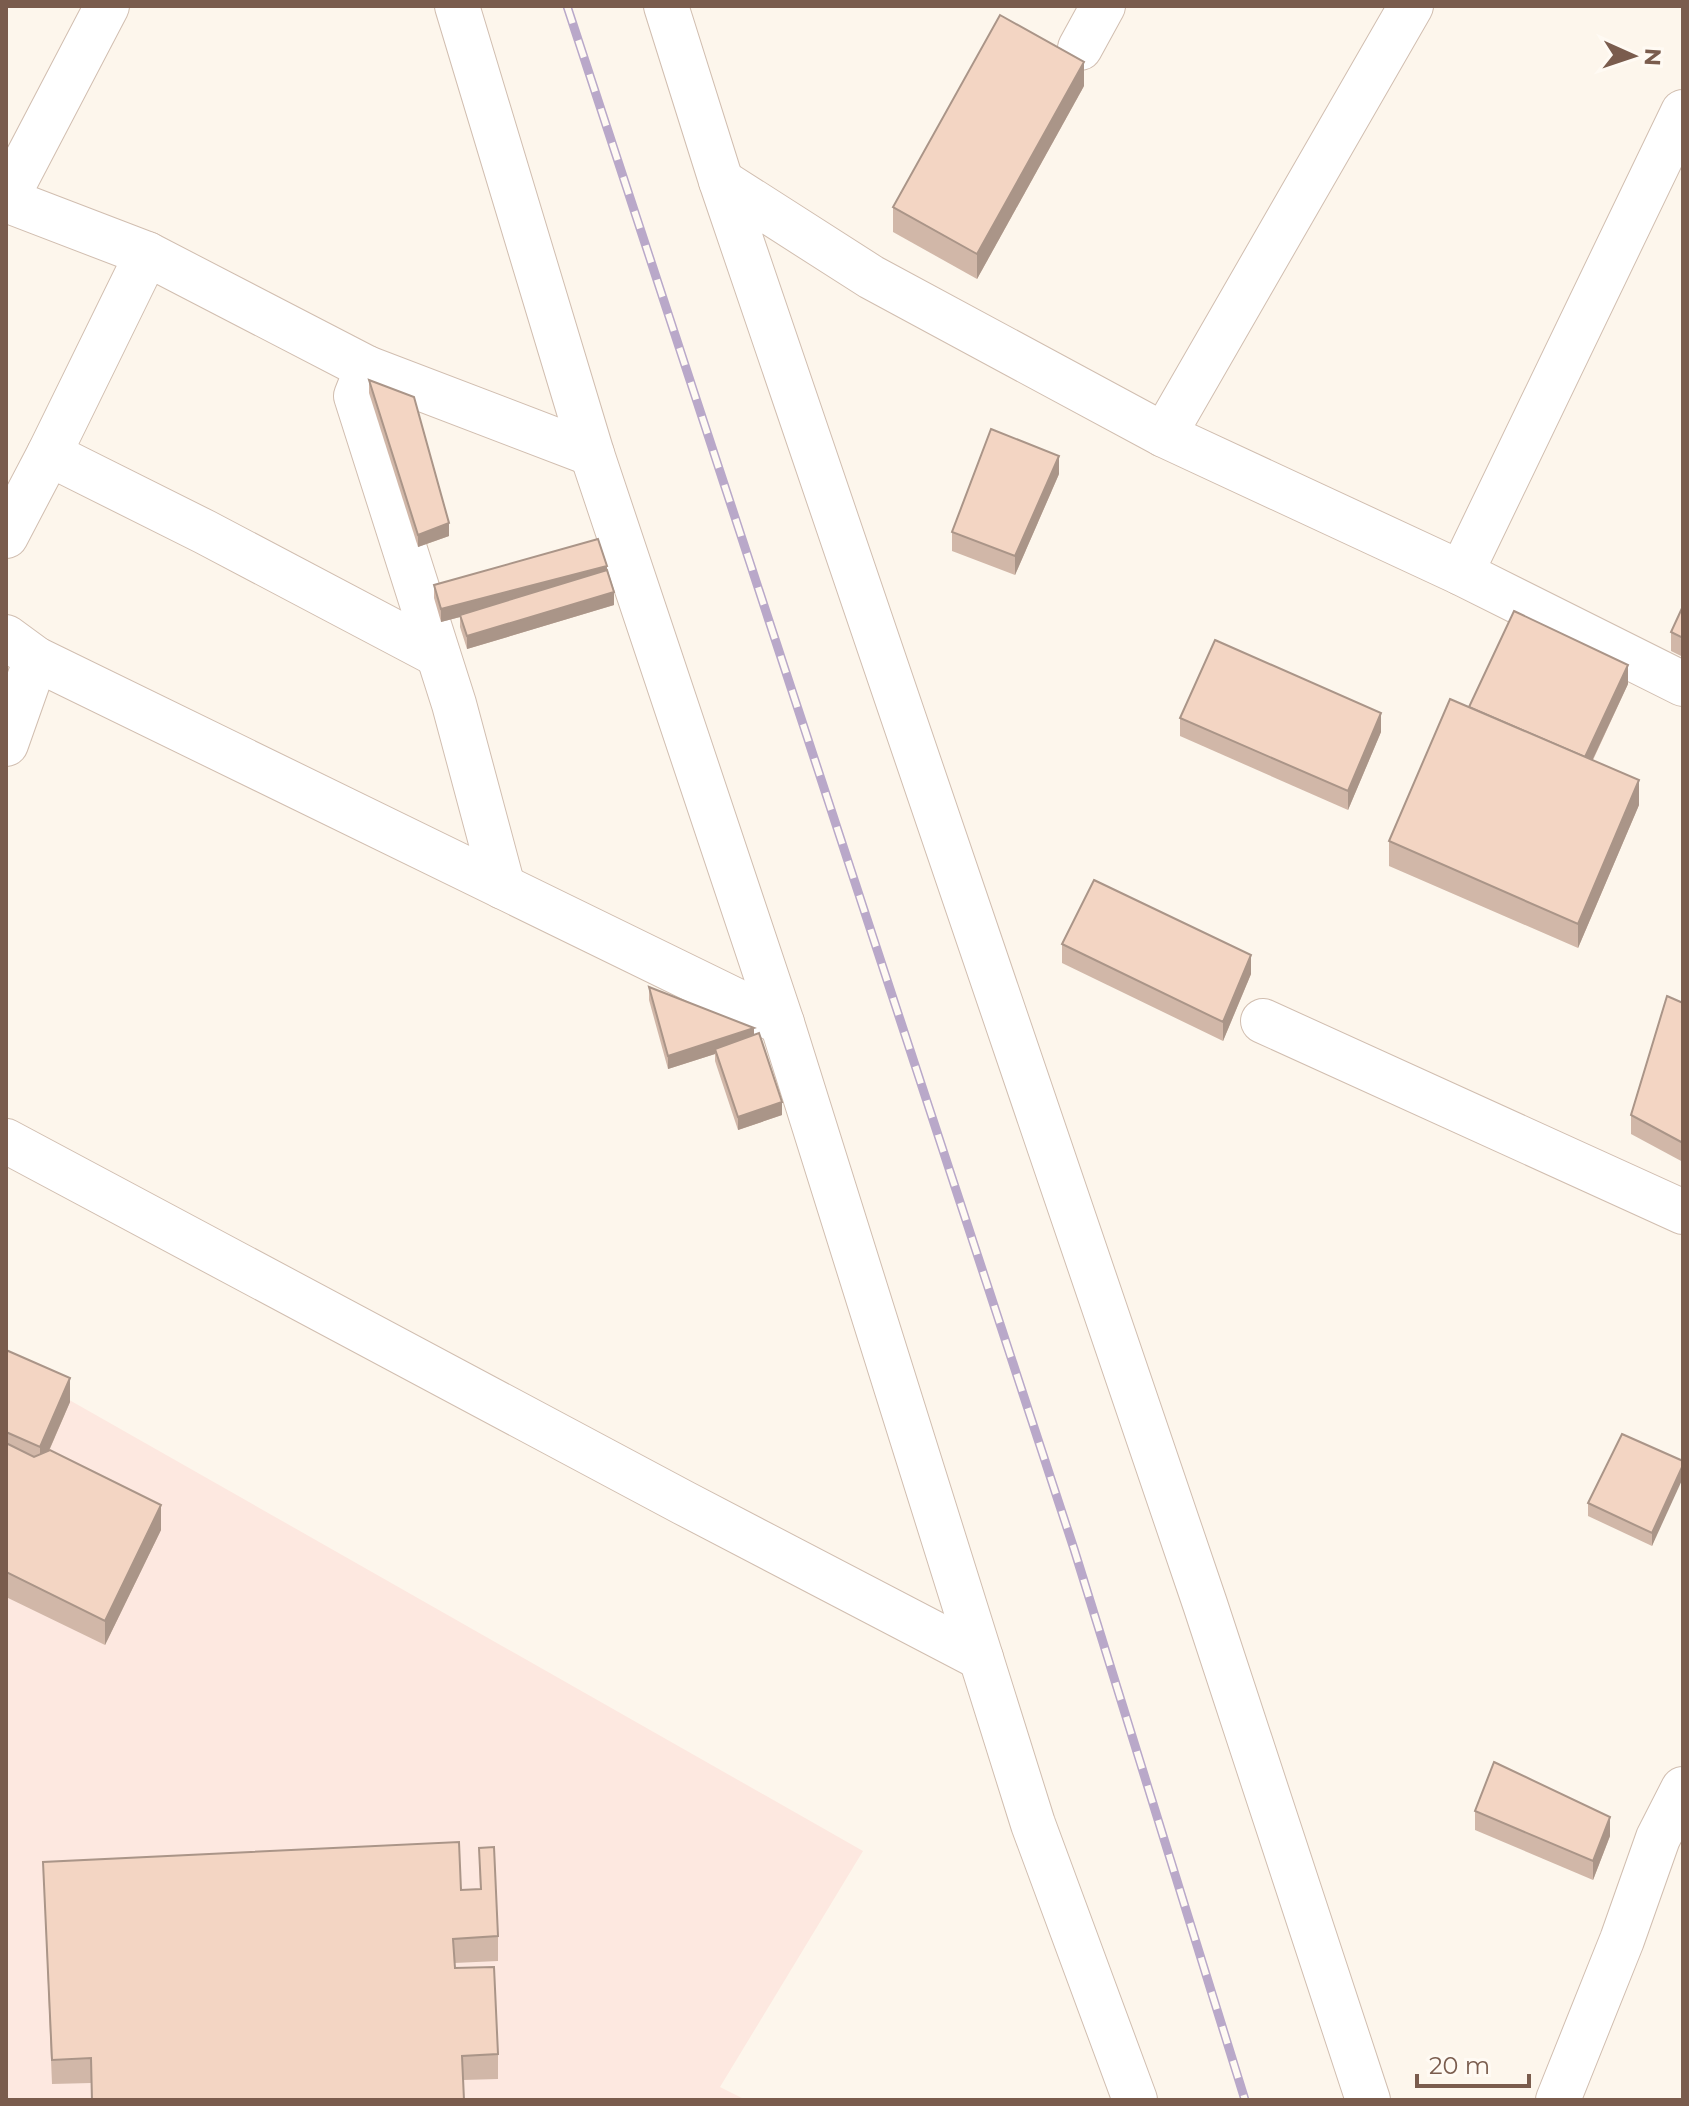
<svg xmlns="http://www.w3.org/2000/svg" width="1689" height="2106" viewBox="0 0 1689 2106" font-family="Montserrat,sans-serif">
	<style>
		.commercial { fill: #fde8e0 }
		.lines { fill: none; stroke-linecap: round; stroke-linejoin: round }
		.minor-casing { stroke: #d1beb0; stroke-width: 46 }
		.minor { stroke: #fff; stroke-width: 44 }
		.rail-casing { stroke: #b9a8c9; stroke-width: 9 }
		.rail { stroke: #fffaf3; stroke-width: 6; stroke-dasharray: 18; stroke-linecap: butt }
		.wall { fill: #d1b7a8 }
		.shaded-wall { fill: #aa9588 }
		.building { fill: #f3d5c3; stroke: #aa9588; stroke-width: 2 }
	</style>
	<rect width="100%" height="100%" fill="#fdf6ec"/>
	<polygon class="commercial" points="6,1364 863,1851 720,2087 746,2100 6,2100"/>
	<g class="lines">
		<defs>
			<g id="minor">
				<polyline points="457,6 592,454 782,1023 1033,1824 1135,2100"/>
				<polyline points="666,6 721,181 1205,1604 1368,2100"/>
				<polyline points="1080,48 1103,6"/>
				<polyline points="721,181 871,277 1164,435 1461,573 1683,684"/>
				<polyline points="6,199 107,6"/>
				<polyline points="6,200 147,254 367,368 592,454"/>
				<polyline points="367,368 356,396 454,704 503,887"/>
				<polyline points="1164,435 1411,6"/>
				<polyline points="49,454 205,532 438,655"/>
				<polyline points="6,536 49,454 147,254"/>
				<polyline points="1461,573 1683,112"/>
				<polyline points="6,637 36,659 782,1023"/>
				<polyline points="6,744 36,659"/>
				<polyline points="1263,1021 1683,1212"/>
				<polyline points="6,1141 684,1503 981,1658"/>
				<polyline points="1558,2100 1622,1940 1658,1838 1683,1789"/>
			</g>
		</defs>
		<use href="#minor" class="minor-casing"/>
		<use href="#minor" class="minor"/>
		<defs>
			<polyline id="rail" points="567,6 1074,1549 1245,2100"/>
		</defs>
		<use href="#rail" class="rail-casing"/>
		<use href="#rail" class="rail"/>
	</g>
	<g class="wall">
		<polygon points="1084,86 977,279 893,232 893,207"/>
		<polygon points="369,380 449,536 418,547 369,393"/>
		<polygon points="1059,474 1015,575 952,551 952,532"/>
		<polygon points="607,570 614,605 467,649 460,627 460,617 441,622 434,598 434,585"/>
		<polygon points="1683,606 1683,657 1671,651 1671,632"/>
		<polygon points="1628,684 1593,760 1639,805 1578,948 1389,866 1389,841"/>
		<polygon points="1180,718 1381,732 1348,810 1180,736"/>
		<polygon points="1062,944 1251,974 1223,1041 1062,963"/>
		<polygon points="649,987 754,1035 782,1115 738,1130 715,1061 715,1054 668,1069 649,1000"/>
		<polygon points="1683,1003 1683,1162 1631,1134 1631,1115"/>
		<polygon points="6,1350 70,1402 49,1451 161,1530 105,1645 6,1597"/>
		<polygon points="1683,1461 1652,1546 1588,1516 1588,1503"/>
		<polygon points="1475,1811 1610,1836 1593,1880 1475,1830"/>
		<polygon points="479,1848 498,1936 498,1961 454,1963 455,1968 498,2054 498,2079 463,2080 464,2100 91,2100 91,2083 52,2084 43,1862 461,1890 480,1889"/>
	</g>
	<g class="shaded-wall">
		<polygon points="1084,62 1084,86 977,279 977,254"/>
		<polygon points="1059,456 1059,474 1015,575 1015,556"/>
		<polygon points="449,523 449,536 418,547 418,535"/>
		<polygon points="607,566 607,579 460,615 460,617 441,622 441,609"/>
		<polygon points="614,592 614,605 467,649 467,636"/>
		<polygon points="1628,665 1628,684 1583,780 1583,761"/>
		<polygon points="1381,713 1381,732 1348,810 1348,791"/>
		<polygon points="1639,780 1639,805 1578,948 1578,924"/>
		<polygon points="1251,955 1251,974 1223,1041 1223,1022"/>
		<polygon points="754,1028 754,1041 715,1049 715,1054 668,1069 668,1056"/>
		<polygon points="782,1102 782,1115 738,1130 738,1117"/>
		<polygon points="70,1378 70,1402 40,1471 40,1447"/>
		<polygon points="1683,1465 1683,1478 1652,1546 1652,1533"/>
		<polygon points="161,1505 161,1530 105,1645 105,1621"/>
		<polygon points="1610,1817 1610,1836 1593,1880 1593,1861"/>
	</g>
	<g class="building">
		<polygon points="1000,15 1084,62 977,254 893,207"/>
		<polygon points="369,380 414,397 449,523 418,535"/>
		<polygon points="991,429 1059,456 1015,556 952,532"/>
		<polygon points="598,539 607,566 441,609 434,585"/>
		<polygon points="607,570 614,592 467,636 460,615"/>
		<polygon points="1683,606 1683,638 1671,632"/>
		<polygon points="1514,611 1628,665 1585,757 1469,707"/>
		<polygon points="1215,640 1381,713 1348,791 1180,718"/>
		<polygon points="1450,699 1639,780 1578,924 1389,841"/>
		<polygon points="1094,880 1251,955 1223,1022 1062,944"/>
		<polygon points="649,987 754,1028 668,1056"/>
		<polygon points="1667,996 1683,1003 1683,1143 1631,1115"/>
		<polygon points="759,1033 782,1102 738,1117 715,1049"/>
		<polygon points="6,1350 70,1378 40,1447 6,1432"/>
		<polygon points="1622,1434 1683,1461 1683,1465 1652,1533 1588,1503"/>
		<polygon points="6,1443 34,1457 50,1450 161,1505 105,1621 6,1572"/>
		<polygon points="1494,1762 1610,1817 1593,1861 1475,1811"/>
		<polygon points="459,1842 461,1890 481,1889 479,1848 494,1847 498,1936 453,1939 455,1968 494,1967 498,2054 462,2056 464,2100 92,2100 91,2058 52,2060 43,1862"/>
	</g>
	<rect width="1689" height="2106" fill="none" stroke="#7a5c4d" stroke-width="16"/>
	<g transform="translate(1633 56) rotate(93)" stroke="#fffaf3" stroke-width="6" paint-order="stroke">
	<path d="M0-6L14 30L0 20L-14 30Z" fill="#7a5c4d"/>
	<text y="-12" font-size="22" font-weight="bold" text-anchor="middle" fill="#7a5c4d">N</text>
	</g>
	<path d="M1417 2074v12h112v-12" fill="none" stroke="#7a5c4d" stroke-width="4"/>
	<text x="1429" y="2074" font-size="24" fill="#7a5c4d" stroke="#fffaf3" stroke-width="6" paint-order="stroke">20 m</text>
</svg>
